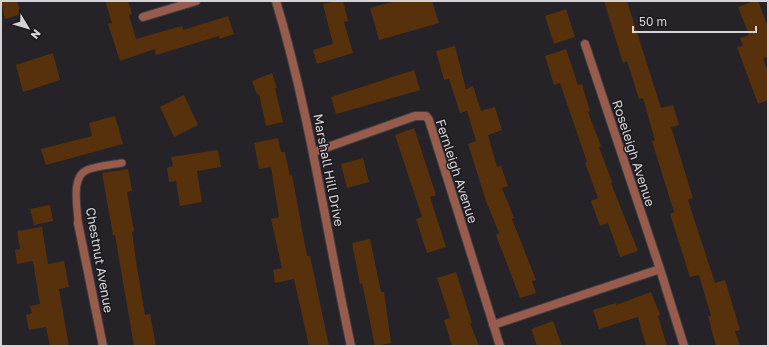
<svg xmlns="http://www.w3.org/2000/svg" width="769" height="347" viewBox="0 0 769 347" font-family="'Golos Text',sans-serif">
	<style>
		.building { fill: #57310c }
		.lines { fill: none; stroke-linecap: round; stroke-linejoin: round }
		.lane-casing { stroke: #413f43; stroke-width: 9 }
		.street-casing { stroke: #413f43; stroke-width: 10 }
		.lane { stroke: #975c4c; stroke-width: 7 }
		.street { stroke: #975c4c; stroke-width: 8 }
		.labels { text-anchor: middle; stroke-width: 3; stroke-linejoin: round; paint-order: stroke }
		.street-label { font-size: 13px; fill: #d5d3d6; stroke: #1c1a1e }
	</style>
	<rect width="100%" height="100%" fill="#252327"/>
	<g class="building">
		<polygon points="1,1 17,1 21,14 5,19"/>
		<polygon points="105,1 128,1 132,14 129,15 136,39 182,26 183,30 228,16 234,34 220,39 219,36 156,55 155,49 120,61 108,24 112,23"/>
		<polygon points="335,1 343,1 348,21 344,22 353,53 317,64 313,50 333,44 323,4"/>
		<polygon points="396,1 432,1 439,23 379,40 370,8"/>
		<polygon points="604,1 627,1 661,108 673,105 679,125 671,127 693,198 688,200 715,283 725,280 740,330 735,331 740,346 716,346 708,316 711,316 699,275 690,277 670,214 674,212 652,141 655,140 643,98 639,99 627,61 623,63"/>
		<polygon points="754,1 758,1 768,27 768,57 763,58 768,72 768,100 758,104 737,47 743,46 740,38 749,35 738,7"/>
		<polygon points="566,9 575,37 554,44 545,16"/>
		<polygon points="455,46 466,89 473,86 481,111 495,107 502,130 488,135 497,167 501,166 508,186 502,188 514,218 512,219 536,280 532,281 536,293 520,298 496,235 499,233 486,201 468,144 476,141 467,111 460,113 449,79 444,80 436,51"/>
		<polygon points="566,49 578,85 582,84 590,111 588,112 601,146 599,147 612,182 611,183 638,251 620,257 608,223 600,226 591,201 598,198 585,163 587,162 560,83 554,85 545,56"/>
		<polygon points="53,53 60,80 23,92 16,65"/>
		<polygon points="414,70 420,90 336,114 331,97"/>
		<polygon points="272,73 277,88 275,88 283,122 266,126 259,94 257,95 252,81"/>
		<polygon points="184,95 198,125 174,137 160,107"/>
		<polygon points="115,116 123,144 46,165 41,149 92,136 89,123"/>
		<polygon points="414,128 436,195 430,197 446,247 427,253 416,219 422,217 395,135"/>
		<polygon points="278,138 281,152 285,152 290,176 292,175 307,256 310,256 329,346 309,346 294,279 275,283 273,270 282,268 271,219 279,217 271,167 259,169 254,143"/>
		<polygon points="218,150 221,167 197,171 202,202 180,206 176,181 169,182 167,168 173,166 171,157"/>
		<polygon points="363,158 369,182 347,188 341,164"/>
		<polygon points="128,169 132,191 127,192 134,231 132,232 136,261 145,315 150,314 156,346 134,346 115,235 113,235 102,173"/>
		<polygon points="50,205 53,221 34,225 30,209"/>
		<polygon points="42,227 48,264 64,261 69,287 59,289 69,346 50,346 46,327 29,330 26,315 32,313 30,306 40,304 33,261 17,264 15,250 20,249 17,231"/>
		<polygon points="370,239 381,292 384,292 391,343 375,346 362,283 360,284 352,243"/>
		<polygon points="456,272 472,323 470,323 479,346 452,346 444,320 450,318 437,278"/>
		<polygon points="651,292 660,315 658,316 667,346 646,346 638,317 599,329 593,310 616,303 616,305"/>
		<polygon points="553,321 562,346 537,346 531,329"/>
	</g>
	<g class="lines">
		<defs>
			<path id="lane" d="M78 223C78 209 70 177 87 170 97 166 111 165 122 163"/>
			<g id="street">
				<path d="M276 1C310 114 326 231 351 346"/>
				<polyline points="143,17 196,1"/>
				<polyline points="585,44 660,269"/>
				<polyline points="314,152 415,116 426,116 429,120 500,346"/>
				<polyline points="78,223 103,346"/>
				<polyline points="493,325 660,269 684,346"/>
			</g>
		</defs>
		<use href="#lane" class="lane-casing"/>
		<use href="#street" class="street-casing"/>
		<use href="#lane" class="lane"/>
		<use href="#street" class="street"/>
	</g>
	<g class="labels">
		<g class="street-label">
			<text transform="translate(634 153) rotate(72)" y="5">Roseleigh Avenue</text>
			<text transform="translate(329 170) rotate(79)" y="5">Marshall Hill Drive</text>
			<text transform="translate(457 171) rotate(72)" y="5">Fernleigh Avenue</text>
			<text transform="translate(100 260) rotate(80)" y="5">Chestnut Avenue</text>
		</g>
	</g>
	<rect width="769" height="347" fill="none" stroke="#d5d3d6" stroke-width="4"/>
	<g transform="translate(28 28) rotate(128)" stroke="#1c1a1e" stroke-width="3" paint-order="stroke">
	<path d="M0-3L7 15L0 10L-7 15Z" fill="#d5d3d6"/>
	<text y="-6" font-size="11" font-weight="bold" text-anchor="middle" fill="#d5d3d6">N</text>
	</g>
	<path d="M633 26v6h123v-6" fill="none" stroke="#d5d3d6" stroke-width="2"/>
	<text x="639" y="26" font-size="12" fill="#d5d3d6" stroke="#1c1a1e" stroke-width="3" paint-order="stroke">50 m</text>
</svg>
